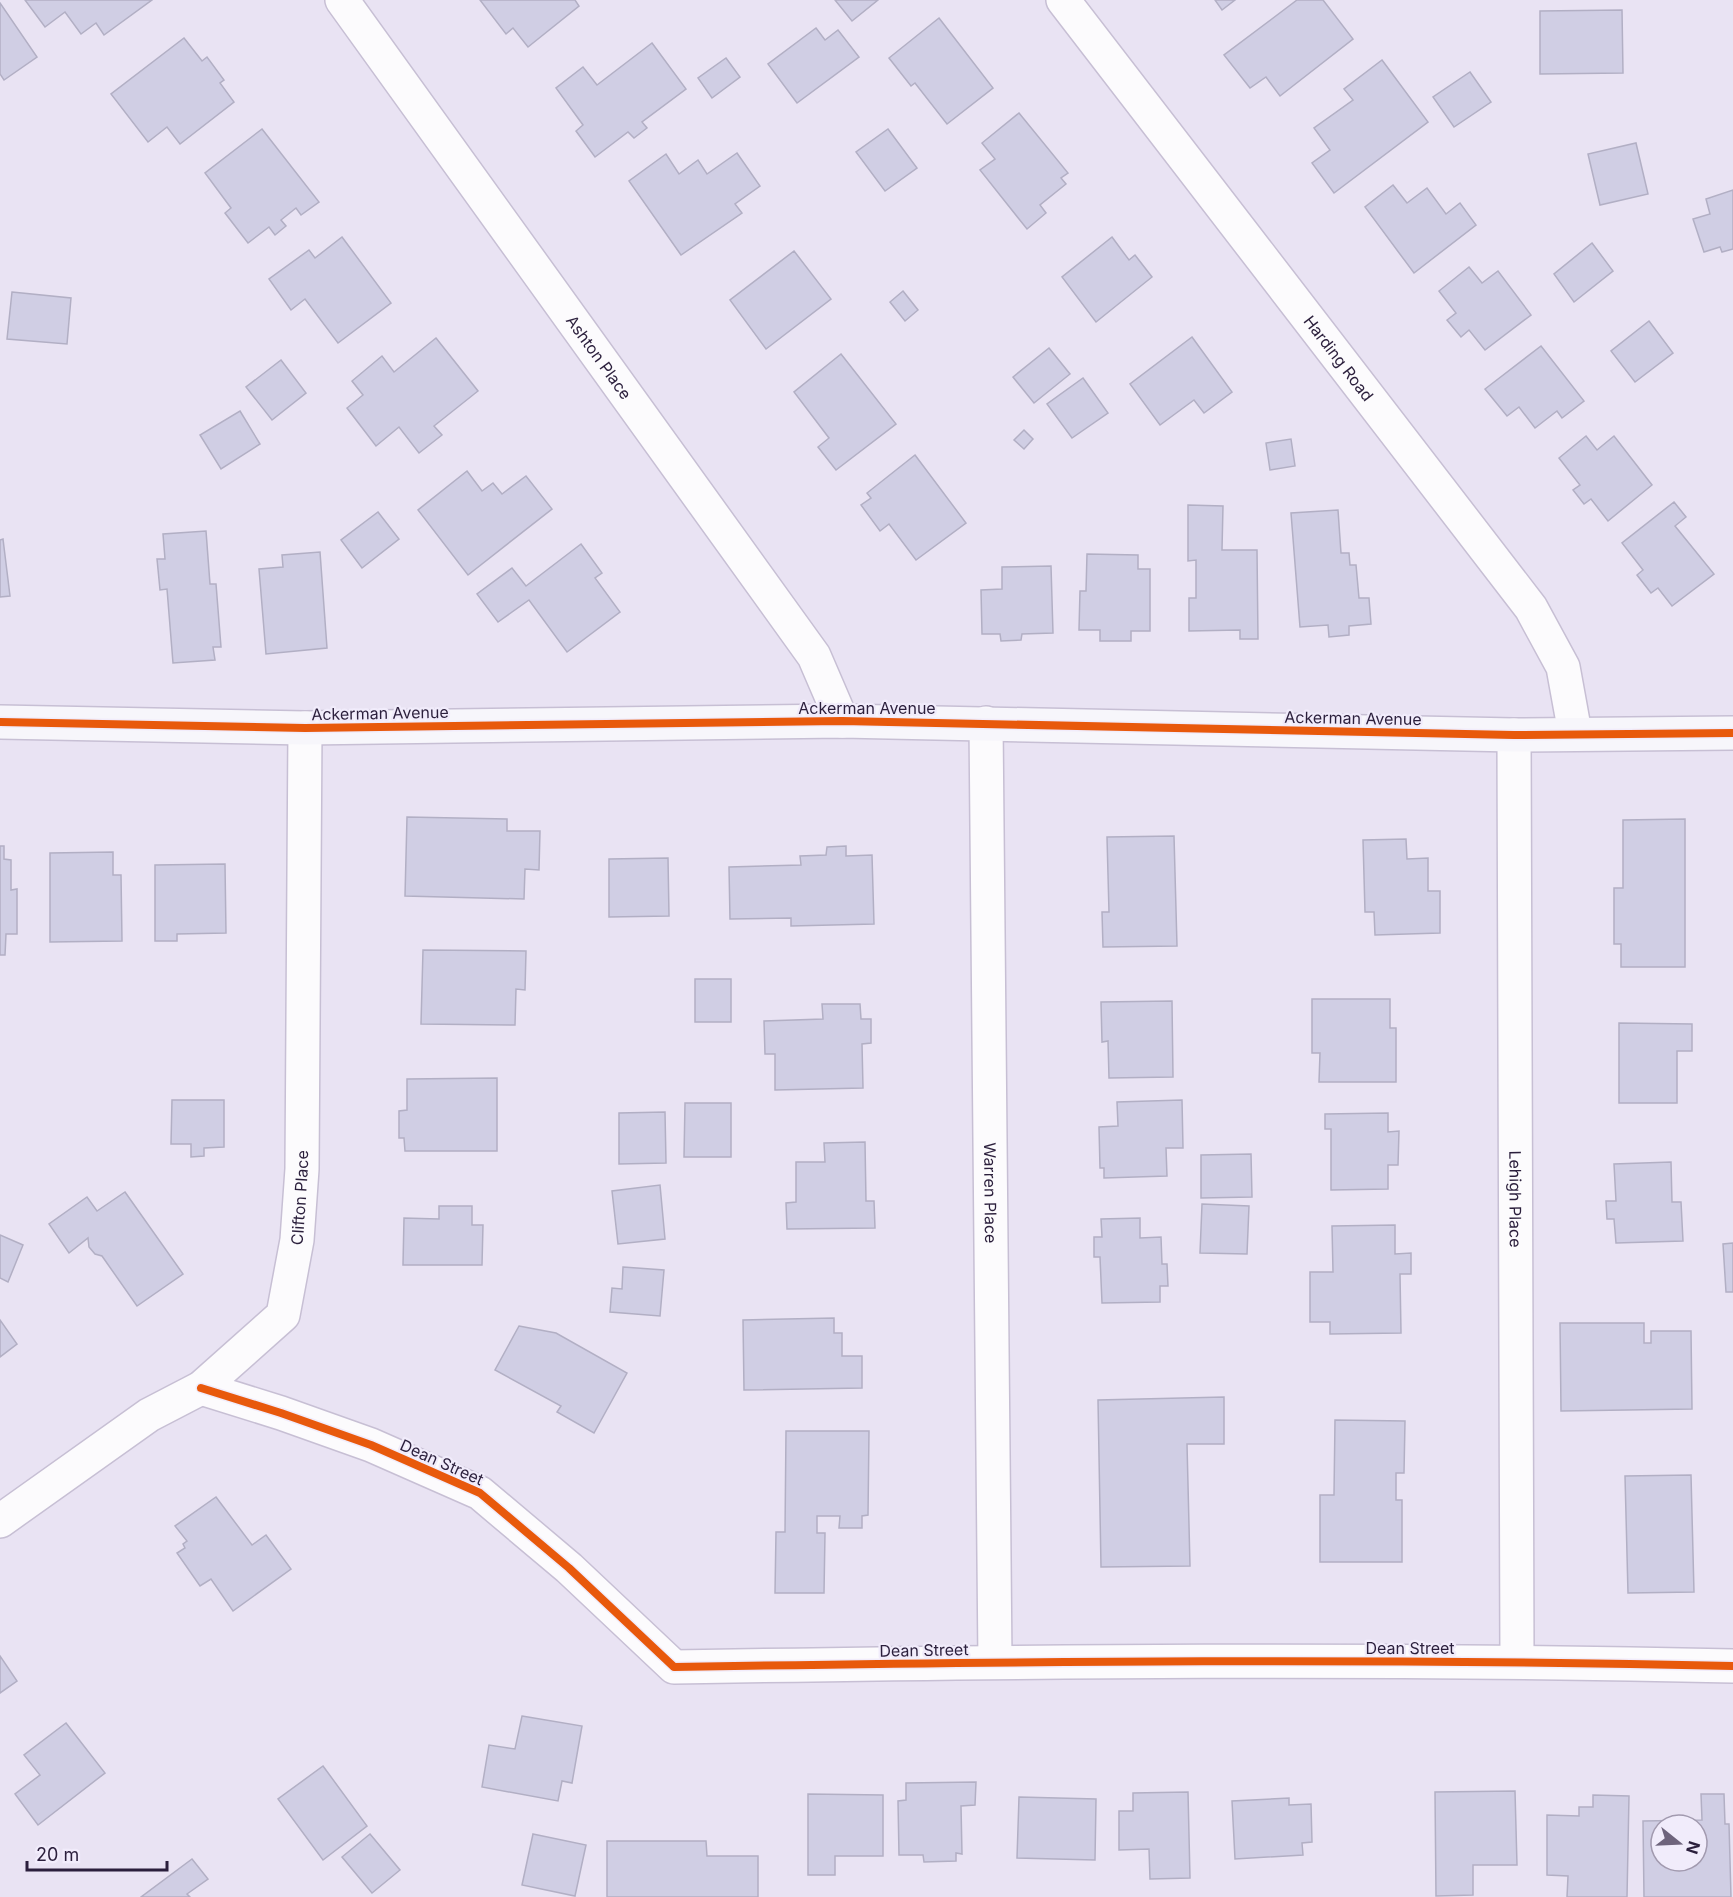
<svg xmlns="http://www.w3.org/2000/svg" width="1733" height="1897" viewBox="0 0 1733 1897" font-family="Inter,sans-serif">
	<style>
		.building { fill: #d0cee4; stroke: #b2afc4; stroke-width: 1.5; fill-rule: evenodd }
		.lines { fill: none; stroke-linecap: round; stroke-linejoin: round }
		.street-casing { stroke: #c7bfd4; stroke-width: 36 }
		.secondary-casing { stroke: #c7bfd4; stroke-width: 36 }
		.street { stroke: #fcfbfd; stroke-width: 33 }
		.secondary { stroke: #f7f6fb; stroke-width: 33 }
		.cycleway-casing { stroke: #f1ecfb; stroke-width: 11 }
		.cycleway { stroke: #e8590c; stroke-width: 8 }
		.labels { text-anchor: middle; stroke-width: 4.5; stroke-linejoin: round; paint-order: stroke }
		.street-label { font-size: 16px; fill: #2b1f3c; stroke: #f1ecfb }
	</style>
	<rect width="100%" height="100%" fill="#e9e3f3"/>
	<g class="building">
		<polygon points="25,0 152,0 104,35 96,23 81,34 65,12 45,27"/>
		<polygon points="480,0 575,0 579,6 528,47 513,28 506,34"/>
		<polygon points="835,0 878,0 852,21"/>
		<polygon points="1215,0 1235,0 1222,10"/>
		<polygon points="1297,0 1323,0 1353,39 1280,96 1266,77 1250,88 1224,55"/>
		<polygon points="0,3 37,57 4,80 0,74"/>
		<polygon points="1622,10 1623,73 1540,74 1540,11"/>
		<polygon points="939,18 993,88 947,124 915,83 911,86 889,58"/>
		<polygon points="816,28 825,40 838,30 859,57 797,103 768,64"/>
		<polygon points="184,38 202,61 207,57 224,80 220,83 234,102 180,144 167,127 148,142 111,94"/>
		<polygon points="652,43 686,89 642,122 647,128 634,138 628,132 595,157 576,131 583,125 556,88 583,67 597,85"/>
		<polygon points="726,58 740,77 712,98 698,78"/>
		<polygon points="1382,60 1428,122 1334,193 1312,163 1330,150 1314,128 1353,100 1344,89"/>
		<polygon points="1470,72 1491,102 1454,127 1433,97"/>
		<polygon points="1019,113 1068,173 1061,178 1066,184 1040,205 1046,213 1027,229 980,170 995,159 982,143"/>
		<polygon points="262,129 319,202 301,215 296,208 281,220 286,226 275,235 269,227 248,243 225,213 231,208 205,173"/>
		<polygon points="888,129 917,168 885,191 856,152"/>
		<polygon points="1636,143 1648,194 1600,205 1588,154"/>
		<polygon points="737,153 760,186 735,204 742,213 681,255 629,181 666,154 679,174 698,160 707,174"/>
		<polygon points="1393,185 1407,203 1427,188 1446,214 1460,203 1476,225 1414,273 1365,207"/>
		<polygon points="1733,190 1733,249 1722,252 1720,247 1704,252 1693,219 1710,214 1706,199"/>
		<polygon points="342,237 391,303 338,343 305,299 291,310 269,279 309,250 315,258"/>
		<polygon points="1112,237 1129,260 1135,255 1152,277 1096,322 1062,277"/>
		<polygon points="1592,243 1613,271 1574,302 1554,274"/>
		<polygon points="794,251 831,299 766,349 730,300"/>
		<polygon points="1469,267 1482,283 1498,271 1531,315 1485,350 1469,330 1461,337 1447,320 1456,313 1439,291"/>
		<polygon points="903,291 918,310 905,321 890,302"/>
		<polygon points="12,292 71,298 67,344 7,339"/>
		<polygon points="1649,321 1673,353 1635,382 1611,351"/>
		<polygon points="1192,337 1232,392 1204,413 1194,400 1160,425 1130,384"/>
		<polygon points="436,338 478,391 434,426 442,435 419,453 399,427 376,446 347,408 363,395 352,381 382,356 394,372"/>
		<polygon points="1541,346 1584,401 1562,418 1557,411 1535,428 1519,407 1507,416 1485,389"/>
		<polygon points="1049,348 1070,374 1034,403 1013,377"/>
		<polygon points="841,354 896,424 836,470 818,447 829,438 794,392"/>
		<polygon points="281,360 306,393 272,420 246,387"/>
		<polygon points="1083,378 1108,413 1072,438 1047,404"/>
		<polygon points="240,411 260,444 221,469 200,435"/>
		<polygon points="1024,430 1033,439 1024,449 1014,440"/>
		<polygon points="1586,436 1597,450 1614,436 1652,485 1608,521 1591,499 1584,504 1573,490 1580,485 1559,458"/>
		<polygon points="1291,439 1295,466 1270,470 1266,443"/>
		<polygon points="915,455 966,523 916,560 889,524 880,531 861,505 871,498 867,493"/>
		<polygon points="467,471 482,491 493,483 502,494 526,476 552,509 468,575 418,510"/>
		<polygon points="1674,502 1686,517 1675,526 1714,574 1672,606 1658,588 1651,593 1637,575 1643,570 1622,543"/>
		<polygon points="1188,505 1223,506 1222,550 1257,550 1258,639 1240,639 1240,630 1189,631 1189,598 1196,598 1196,560 1188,561"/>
		<polygon points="1338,510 1341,553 1349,553 1350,565 1356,565 1359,598 1369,598 1371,624 1349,626 1349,635 1329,637 1328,625 1300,627 1291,513"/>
		<polygon points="378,512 399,539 362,568 341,540"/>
		<polygon points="206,531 210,584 216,584 221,647 213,647 215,660 173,663 167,589 160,590 157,559 165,559 163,534"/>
		<polygon points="3,539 10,596 0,597 0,540"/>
		<polygon points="581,544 602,573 595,578 620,612 567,652 529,600 498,622 477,594 512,568 526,586"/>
		<polygon points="320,552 327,648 266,654 259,569 283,567 282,555"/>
		<polygon points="1087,554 1138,555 1138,569 1150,569 1150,631 1131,631 1131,641 1100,641 1100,630 1079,630 1080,591 1086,591"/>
		<polygon points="1051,566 1053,633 1022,634 1021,640 1001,641 1000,634 982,634 981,590 1002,589 1002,567"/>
		<polygon points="407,817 507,819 507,831 540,831 539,870 525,869 524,899 405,896"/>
		<polygon points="1685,819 1685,967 1621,967 1621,944 1614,944 1614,888 1623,888 1623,820"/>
		<polygon points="1174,836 1177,946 1103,947 1102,912 1109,912 1107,837"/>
		<polygon points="1406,839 1407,859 1428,858 1428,891 1440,891 1440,933 1375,935 1374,912 1365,912 1363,840"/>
		<polygon points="0,846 4,846 4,859 11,860 11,890 17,889 17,934 6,934 5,955 0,955"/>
		<polygon points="846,846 846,856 872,855 874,924 791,926 791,918 730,919 729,867 801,865 800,856 826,855 827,847"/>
		<polygon points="113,852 113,875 121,875 122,941 50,942 50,853"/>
		<polygon points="668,858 669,916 609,917 609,859"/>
		<polygon points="225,864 226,933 177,934 177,941 155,941 155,865"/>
		<polygon points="423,950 526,951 525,990 516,989 515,1025 421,1024"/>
		<rect x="695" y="979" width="36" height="43"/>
		<polygon points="1312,999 1390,999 1390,1028 1396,1028 1396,1082 1319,1082 1320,1053 1312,1053"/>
		<polygon points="1172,1001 1173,1077 1109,1078 1108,1041 1102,1042 1101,1002"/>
		<polygon points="822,1004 860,1004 861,1019 871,1019 871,1043 862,1044 863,1088 775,1090 775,1054 765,1054 764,1021 823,1019"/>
		<polygon points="1619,1023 1692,1024 1692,1051 1677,1051 1677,1103 1619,1103"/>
		<polygon points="497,1078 497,1151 405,1151 404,1138 399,1138 399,1111 407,1110 407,1079"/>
		<polygon points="172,1100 224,1100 224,1147 204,1148 204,1156 191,1157 191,1144 171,1144"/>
		<polygon points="1182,1100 1183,1148 1166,1148 1167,1176 1104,1178 1104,1168 1100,1168 1099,1127 1118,1126 1117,1102"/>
		<polygon points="685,1103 731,1103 731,1157 684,1157"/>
		<polygon points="665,1112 666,1163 619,1164 619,1113"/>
		<polygon points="1388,1113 1388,1132 1399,1131 1398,1165 1388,1165 1388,1189 1331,1190 1331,1129 1325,1129 1325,1114"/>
		<polygon points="865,1142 866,1201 874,1201 875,1228 787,1229 786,1203 796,1202 796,1162 825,1162 824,1143"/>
		<polygon points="1251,1154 1252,1197 1201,1198 1201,1155"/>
		<polygon points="1671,1162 1672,1202 1681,1202 1683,1241 1616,1243 1614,1219 1607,1219 1606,1201 1616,1201 1614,1164"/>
		<polygon points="660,1185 665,1239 618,1244 612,1191"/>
		<polygon points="125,1192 183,1274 137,1306 102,1256 95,1254 89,1247 88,1238 69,1253 49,1224 87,1197 97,1211"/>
		<polygon points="1202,1204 1249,1206 1247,1254 1200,1253"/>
		<polygon points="439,1206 472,1206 472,1225 483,1225 482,1265 403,1265 404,1218 439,1219"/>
		<polygon points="1140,1218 1140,1238 1161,1237 1162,1264 1167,1264 1168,1286 1160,1286 1160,1302 1102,1303 1100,1257 1094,1257 1094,1237 1102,1237 1101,1219"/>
		<polygon points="1395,1225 1395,1254 1411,1253 1411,1274 1400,1274 1401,1333 1330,1334 1330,1322 1310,1322 1310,1272 1333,1272 1332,1226"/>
		<polygon points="0,1235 23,1245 8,1282 0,1278"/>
		<polygon points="1733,1243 1733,1292 1726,1292 1723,1244"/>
		<polygon points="623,1267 664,1270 660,1316 610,1312 612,1288 622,1289"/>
		<polygon points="834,1318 834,1333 842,1333 842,1356 862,1356 862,1388 744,1390 743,1320"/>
		<polygon points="0,1320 17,1344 0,1357"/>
		<polygon points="1560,1323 1644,1323 1644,1343 1651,1343 1651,1331 1691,1331 1692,1409 1561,1411"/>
		<polygon points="519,1326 556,1333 627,1373 594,1433 557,1412 561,1406 495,1370"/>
		<polygon points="1224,1397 1224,1444 1187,1444 1190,1566 1101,1567 1098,1400"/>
		<polygon points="1335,1420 1405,1421 1404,1473 1396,1473 1396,1500 1402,1500 1402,1562 1320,1562 1320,1495 1334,1495"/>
		<polygon points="786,1431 869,1431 868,1515 862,1516 862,1528 839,1528 840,1516 817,1516 817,1533 825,1533 824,1593 775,1593 776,1532 785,1532"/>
		<polygon points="1691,1475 1694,1592 1628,1593 1625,1476"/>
		<polygon points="216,1497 252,1545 266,1535 291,1569 233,1611 211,1579 200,1586 177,1553 185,1548 183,1544 187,1541 175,1526"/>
		<polygon points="0,1656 17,1681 0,1693"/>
		<polygon points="522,1716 582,1726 572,1783 562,1781 558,1801 482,1787 489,1745 515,1749"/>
		<polygon points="66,1723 105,1773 38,1825 15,1794 40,1775 24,1755"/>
		<polygon points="323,1766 367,1826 323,1860 278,1799"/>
		<polygon points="976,1782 975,1805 961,1806 962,1854 956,1853 956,1861 924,1862 923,1855 899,1855 898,1801 906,1800 906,1783"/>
		<polygon points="1515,1791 1517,1865 1473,1865 1473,1895 1436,1896 1435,1792"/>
		<polygon points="1188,1792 1190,1878 1150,1879 1149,1849 1119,1850 1119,1811 1133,1811 1133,1793"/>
		<polygon points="808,1794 883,1795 883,1856 835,1856 835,1875 808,1875"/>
		<path d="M1701 1794H1724L1725 1824H1729L1731 1897H1644L1643 1821 1702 1820ZM1661 1825H1697V1861H1661Z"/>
		<polygon points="1593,1795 1629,1796 1627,1897 1567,1897 1568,1876 1547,1875 1547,1815 1579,1816 1579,1807 1593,1807"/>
		<polygon points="1019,1797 1096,1799 1095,1860 1017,1858"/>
		<polygon points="1289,1798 1289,1805 1311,1804 1312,1842 1302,1843 1303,1855 1235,1859 1232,1801"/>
		<polygon points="370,1834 400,1870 372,1893 342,1857"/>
		<polygon points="533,1834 586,1845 575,1896 522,1885"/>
		<polygon points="607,1841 706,1841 707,1856 758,1856 758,1897 607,1897"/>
		<polygon points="192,1859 208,1879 187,1894 190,1897 141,1897"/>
	</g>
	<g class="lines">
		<defs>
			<g id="street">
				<path id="s1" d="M342 0 814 656 842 721"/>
				<path id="s2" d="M1063 0 1531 608 1563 667 1575 733"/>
				<path id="s3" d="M986 723 995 1662"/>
				<path id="s4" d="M1514 735 1517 1661"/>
				<path d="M201 1388 281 1413 371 1445 480 1493 569 1568 674 1667C1027 1661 1380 1658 1733 1666"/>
				<path id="s5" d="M0 1521 149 1415 201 1388 283 1315 297 1240 302 1169 305 728"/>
			</g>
			<polyline id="secondary" points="0,722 305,728 842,721 1514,735 1733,733"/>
		</defs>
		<use href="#street" class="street-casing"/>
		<use href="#secondary" class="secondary-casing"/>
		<use href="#street" class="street"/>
		<use href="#secondary" class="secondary"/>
		<defs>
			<g id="cycleway">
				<polyline points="0,722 305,728 842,721 1514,735 1733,733"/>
				<path d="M201 1388 281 1413 371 1445 480 1493 569 1568 674 1667C1027 1661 1380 1658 1733 1666"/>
			</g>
		</defs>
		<use href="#cycleway" class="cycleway-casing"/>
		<use href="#cycleway" class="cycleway"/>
	</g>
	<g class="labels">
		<g class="street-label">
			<text dy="6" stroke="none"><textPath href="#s1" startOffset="440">Ashton Place</textPath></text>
			<text dy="6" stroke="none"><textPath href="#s2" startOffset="452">Harding Road</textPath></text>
			<text x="867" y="714">Ackerman Avenue</text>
			<text transform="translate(380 713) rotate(-1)" y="6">Ackerman Avenue</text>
			<text transform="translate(1353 718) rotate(1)" y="6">Ackerman Avenue</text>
			<text dy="6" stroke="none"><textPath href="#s3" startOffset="470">Warren Place</textPath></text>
			<text dy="6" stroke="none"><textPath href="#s5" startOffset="470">Clifton Place</textPath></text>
			<text dy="6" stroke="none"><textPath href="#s4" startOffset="464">Lehigh Place</textPath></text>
			<text transform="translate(442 1462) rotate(24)" y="6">Dean Street</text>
			<text x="1410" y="1654">Dean Street</text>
			<text transform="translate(924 1650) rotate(-1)" y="6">Dean Street</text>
		</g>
	</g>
	<g transform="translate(1679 1843) rotate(108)"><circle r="28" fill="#f1ecfb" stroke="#a29aaf" stroke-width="1.5"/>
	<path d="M0-4.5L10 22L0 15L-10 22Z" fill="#6e647c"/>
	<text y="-9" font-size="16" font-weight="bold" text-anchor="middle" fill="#2b1f3c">N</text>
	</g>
	<path d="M27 1861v9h140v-9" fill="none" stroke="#2b1f3c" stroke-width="3"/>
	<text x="36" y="1861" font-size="18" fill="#2b1f3c" stroke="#f1ecfb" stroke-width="4.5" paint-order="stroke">20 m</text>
</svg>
